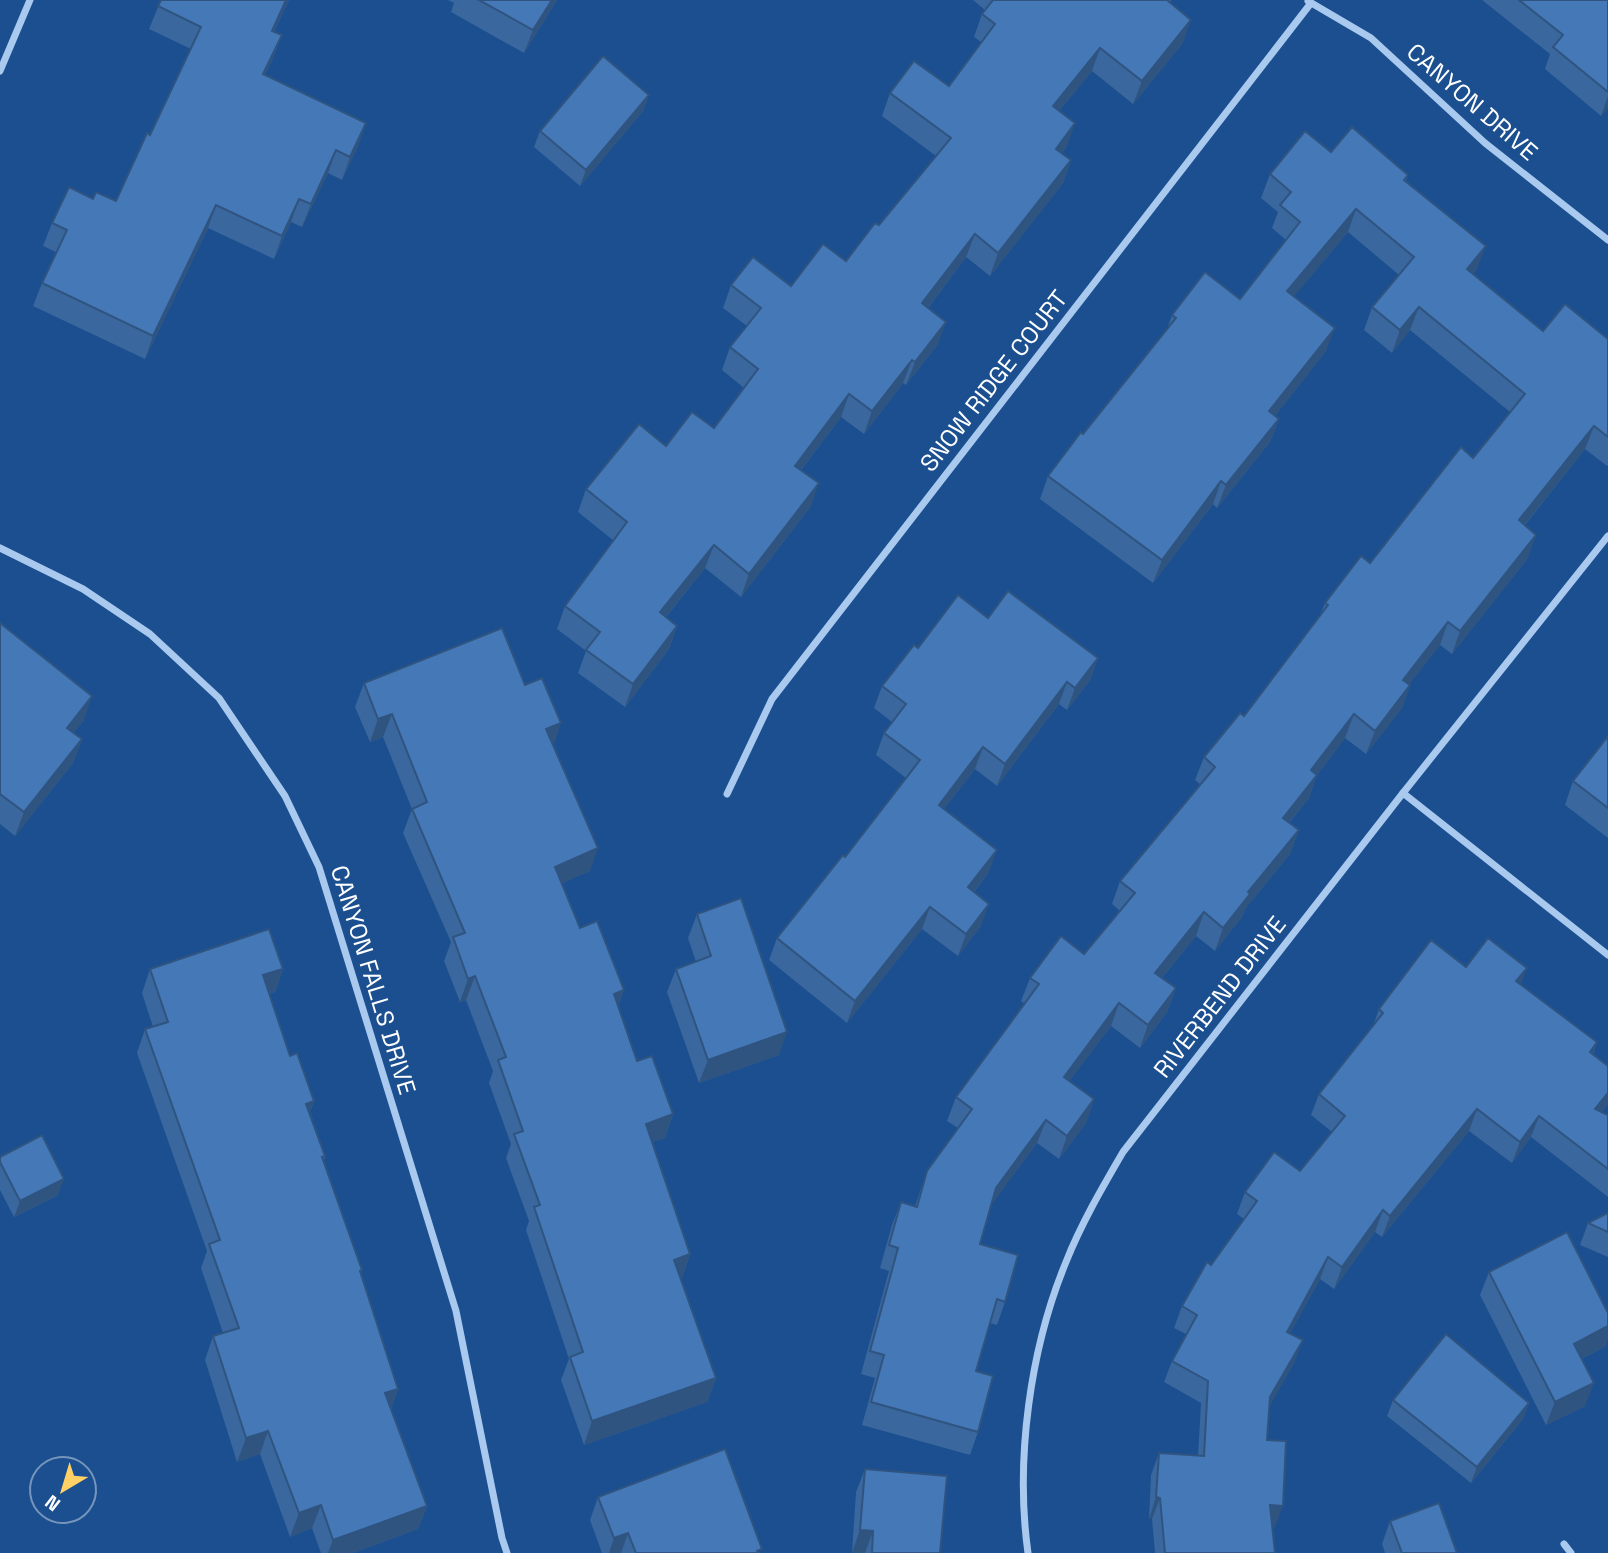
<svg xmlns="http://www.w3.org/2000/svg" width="1608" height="1553" viewBox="0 0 1608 1553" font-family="'Space Grotesk',sans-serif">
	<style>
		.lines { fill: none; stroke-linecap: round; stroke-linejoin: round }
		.minor { stroke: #a9c9ee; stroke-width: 7 }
		.wall { fill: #3a679d }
		.shaded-wall { fill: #305480 }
		.building { fill: #4478b7; stroke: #305480; stroke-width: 2 }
		.labels { text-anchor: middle; stroke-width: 7; stroke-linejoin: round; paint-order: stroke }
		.street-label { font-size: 24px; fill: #fff; stroke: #1b4f8f }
	</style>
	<rect width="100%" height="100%" fill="#1b4f8f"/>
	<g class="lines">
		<g class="minor">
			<polyline points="1308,1 1371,38 1485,143 1608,240"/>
			<polyline points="0,71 30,0"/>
			<polyline points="0,548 83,589 150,634 219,698 285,796 319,867 456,1311 502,1538 507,1553"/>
			<polyline points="1403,793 1608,955"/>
			<polyline points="727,794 772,699 1311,3"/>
			<polyline points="1564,1544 1571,1553"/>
			<path d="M1028 1553C1015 1460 1030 1349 1066 1262 1081 1224 1102 1188 1123 1152L1403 793 1608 536"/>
		</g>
	</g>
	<g class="wall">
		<polygon points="161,0 289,0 274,32 282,35 273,58 265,75 366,123 358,146 342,180 328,173 302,227 291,222 274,259 208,228 145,359 33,306 42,283 56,252 43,246 52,223 93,199 116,201 150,135 191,49 149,29"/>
		<polygon points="448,0 557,0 524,53 451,12 454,3"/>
		<polygon points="973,0 1171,0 1170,3 1183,43 1133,104 1092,71 1059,111 1067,146 1062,153 1071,160 1063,183 990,276 966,257 928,308 938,344 906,385 903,383 864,434 841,417 801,470 811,506 741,597 705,568 666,617 677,626 669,649 625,707 578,673 586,651 557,629 565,606 614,541 578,512 586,489 666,446 714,428 744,388 722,370 730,347 747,326 723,308 731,285 791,286 846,261 879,225 936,156 882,116 890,93 949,86 981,42 974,37 982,14 985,10"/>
		<polygon points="1482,0 1608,0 1608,107 1601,116 1545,69 1550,54"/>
		<polygon points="649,95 643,111 580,186 534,147 540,131"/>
		<polygon points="1331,152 1408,175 1406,181 1477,269 1473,274 1543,331 1608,339 1608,465 1607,466 1585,449 1525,525 1528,558 1452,654 1440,645 1409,684 1410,685 1402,708 1366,754 1345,738 1317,775 1309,798 1289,823 1299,830 1290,854 1245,909 1242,917 1215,951 1196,936 1162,978 1176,988 1167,1012 1140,1048 1111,1026 1069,1081 1094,1099 1086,1123 1059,1159 1037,1143 990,1206 980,1244 1005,1302 997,1325 990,1323 976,1371 978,1432 970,1455 862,1425 875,1378 861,1374 889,1271 880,1268 892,1225 901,1202 915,1206 927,1171 958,1128 947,1121 956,1097 1025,1004 1021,1001 1030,978 1084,954 1120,911 1112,904 1120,881 1200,784 1195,780 1204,757 1244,716 1320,615 1325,603 1370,563 1473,458 1510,412 1410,330 1392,353 1364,330 1372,307 1399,275 1348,232 1294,296 1326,351 1275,416 1279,419 1270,442 1217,508 1213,504 1153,583 1040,499 1048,476 1167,329 1172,315 1240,299 1286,240 1272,228 1278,212 1261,198 1270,174"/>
		<polygon points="988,618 1098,658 1090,680 1067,710 1059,704 997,786 975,769 944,809 989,872 974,892 981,926 958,956 922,929 847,1023 769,960 777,938 845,857 906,778 876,755 884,733 892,722 874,708 882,686 918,648"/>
		<polygon points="0,623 84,720 73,733 82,739 73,763 15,836 0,824"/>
		<polygon points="364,683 525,685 553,745 590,871 562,883 580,928 624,990 618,1006 637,1061 673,1114 665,1138 652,1142 690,1254 682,1278 680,1278 716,1378 707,1402 584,1445 561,1380 569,1359 526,1230 529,1221 506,1158 511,1144 489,1083 493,1071 466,1000 460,1002 444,961 451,942 403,833 412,809 383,737 370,742 355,707"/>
		<polygon points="1608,736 1608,838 1565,805 1573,781"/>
		<polygon points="697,914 779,1055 699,1083 667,992 676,969 696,962 688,938"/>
		<polygon points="1466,967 1527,968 1520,984 1597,1042 1593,1055 1608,1066 1608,1104 1602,1112 1608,1115 1608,1197 1531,1137 1512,1163 1469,1131 1382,1237 1375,1232 1334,1289 1320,1279 1290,1333 1295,1361 1270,1405 1267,1440 1275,1527 1272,1527 1275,1553 1155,1553 1152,1519 1149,1519 1151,1475 1159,1453 1198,1456 1201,1403 1164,1382 1172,1361 1186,1334 1174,1328 1182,1306 1244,1219 1237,1214 1245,1192 1300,1171 1332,1132 1311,1115 1319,1094 1373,1026 1379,1009"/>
		<polygon points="150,969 283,969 275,992 269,994 290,1056 314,1101 310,1112 325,1156 324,1161 398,1389 391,1409 427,1506 418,1529 353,1553 321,1553 312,1528 290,1537 260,1454 237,1462 205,1360 213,1336 223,1333 201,1268 207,1251 137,1053 145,1029 153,1027 142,993"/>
		<polygon points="0,1157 58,1195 14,1217 0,1190"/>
		<polygon points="1608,1213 1608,1257 1580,1245 1588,1223"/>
		<polygon points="1489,1272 1608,1313 1608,1338 1605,1347 1581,1359 1585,1406 1546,1425 1480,1295"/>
		<polygon points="1393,1400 1529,1403 1523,1419 1471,1483 1387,1416"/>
		<polygon points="865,1469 940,1553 852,1553 856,1492"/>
		<polygon points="598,1497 761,1553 602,1553 590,1520"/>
		<polygon points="1390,1521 1457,1553 1385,1553 1382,1544"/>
	</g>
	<g class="shaded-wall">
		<polygon points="286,0 289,0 263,54 272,31"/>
		<polygon points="552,0 557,0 524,53 533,30"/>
		<polygon points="1191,20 1183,43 1133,104 1142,81"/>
		<polygon points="282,35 273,58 254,98 263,74"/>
		<polygon points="1100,48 1092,71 1044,129 1053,106"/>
		<polygon points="649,95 643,111 580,186 586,170"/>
		<polygon points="1608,96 1608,107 1601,116"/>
		<polygon points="366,123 358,146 342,180 350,157"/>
		<polygon points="1075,123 1067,146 1048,172 1056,149"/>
		<polygon points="336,150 328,173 302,227 311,204"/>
		<polygon points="1071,160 1063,183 990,276 998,253"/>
		<polygon points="299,199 291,222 274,259 282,236"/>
		<polygon points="216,205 208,228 145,359 153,336"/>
		<polygon points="1356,209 1348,232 1279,314 1287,291"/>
		<polygon points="975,234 966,257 914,326 922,303"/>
		<polygon points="1486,246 1477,269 1459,292 1467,269"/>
		<polygon points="1419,307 1410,330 1392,353 1400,330"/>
		<polygon points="946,322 938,344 906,385 915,362"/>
		<polygon points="1335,328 1326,351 1261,434 1269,411"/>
		<polygon points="912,360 903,383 864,434 872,411"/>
		<polygon points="849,394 841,417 787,488 795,466"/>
		<polygon points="1279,419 1270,442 1217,508 1226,485"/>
		<polygon points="1594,426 1585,449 1510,543 1519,520"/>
		<polygon points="1221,481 1213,504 1153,583 1162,560"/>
		<polygon points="819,483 811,506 741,597 749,574"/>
		<polygon points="1536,535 1528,558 1452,654 1460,631"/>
		<polygon points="714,545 705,568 651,635 660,612"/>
		<polygon points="1448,622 1440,645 1395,703 1403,680"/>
		<polygon points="677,626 669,649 625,707 633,684"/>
		<polygon points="1098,658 1090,680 1067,710 1075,688"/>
		<polygon points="1067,682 1059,704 997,786 1005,764"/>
		<polygon points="1410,685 1402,708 1366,754 1375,731"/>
		<polygon points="92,696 84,720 58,751 67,728"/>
		<polygon points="392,714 383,737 370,742 378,719"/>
		<polygon points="1354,714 1345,738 1304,792 1317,775 1309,798 1274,841 1283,818 1311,770"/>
		<polygon points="561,723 553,747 546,729"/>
		<polygon points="82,739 73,763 15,836 24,812"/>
		<polygon points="983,747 975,769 931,826 939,805"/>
		<polygon points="1299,830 1290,854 1245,909 1242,917 1215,951 1223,928 1248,892"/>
		<polygon points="598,848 590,871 547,890 555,867"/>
		<polygon points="997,850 989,872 960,909 968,887"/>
		<polygon points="989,904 981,926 958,956 966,934"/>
		<polygon points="930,907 922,929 847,1023 855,1001"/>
		<polygon points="1204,912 1196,936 1147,996 1155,973"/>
		<polygon points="1527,968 1519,989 1516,981"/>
		<polygon points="283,969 275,992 254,999 263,975"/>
		<polygon points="475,976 466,1000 460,1002 468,979"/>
		<polygon points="1176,988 1167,1012 1140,1048 1148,1025"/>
		<polygon points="624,990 615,1014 614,994"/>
		<polygon points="1119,1003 1111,1026 1055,1100 1064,1077"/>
		<polygon points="787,1032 779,1055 699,1083 708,1060"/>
		<polygon points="1597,1042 1589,1064 1590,1052"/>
		<polygon points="1608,1093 1608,1104 1588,1131 1595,1109"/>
		<polygon points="1094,1099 1086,1123 1059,1159 1067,1136"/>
		<polygon points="314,1101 305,1124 306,1104"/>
		<polygon points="1477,1109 1469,1131 1382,1237 1390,1216"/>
		<polygon points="673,1114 665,1138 638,1147 646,1124"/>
		<polygon points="1539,1116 1531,1137 1512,1163 1520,1142"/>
		<polygon points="1046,1120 1037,1143 987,1211 996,1188"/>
		<polygon points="64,1179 58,1195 14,1217 20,1201"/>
		<polygon points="1383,1210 1375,1232 1334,1289 1342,1267"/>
		<polygon points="690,1254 682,1278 665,1283 674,1260"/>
		<polygon points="1328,1257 1320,1279 1279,1353 1287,1332"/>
		<polygon points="1608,1326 1608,1338 1605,1347 1565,1367 1574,1344"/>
		<polygon points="1303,1340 1295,1361 1263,1418 1270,1397"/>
		<polygon points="716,1378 707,1402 584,1445 592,1421"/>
		<polygon points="1594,1383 1585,1406 1546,1425 1555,1402"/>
		<polygon points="398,1389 390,1413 385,1393"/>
		<polygon points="1529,1403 1523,1419 1471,1483 1477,1467"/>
		<polygon points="268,1431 260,1454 237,1462 246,1438"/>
		<polygon points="1156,1497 1160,1498 1152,1519 1149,1519"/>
		<polygon points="321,1505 312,1528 290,1537 299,1513"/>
		<polygon points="1270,1505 1283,1506 1275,1527 1262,1526"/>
		<polygon points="427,1506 418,1529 353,1553 328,1553 333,1540"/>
		<polygon points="860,1530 873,1531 865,1553 852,1553"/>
		<polygon points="628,1533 621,1553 609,1553 614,1538"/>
	</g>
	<g class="building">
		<polygon points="161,0 286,0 272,31 282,35 263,74 366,123 350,157 336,150 311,204 299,199 282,236 216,205 153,336 42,283 67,230 52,223 69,187 93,199 96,192 116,201 147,133 150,135 201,27 158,6"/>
		<polygon points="479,0 552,0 533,30"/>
		<polygon points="993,0 1167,0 1191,20 1142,81 1100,48 1053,106 1075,123 1056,149 1071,160 998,253 975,234 922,303 946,322 915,362 912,360 872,411 849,394 795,466 819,483 749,574 714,545 660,612 677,626 633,684 586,650 600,632 565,606 627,522 586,489 639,424 666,446 692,412 714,428 758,369 730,347 761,308 731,285 753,257 791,286 823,244 846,261 875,223 879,225 951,138 890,93 914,61 949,86 995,24 982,14"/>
		<polygon points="1519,0 1608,0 1608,92 1553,47 1563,35"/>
		<polygon points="603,56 649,95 586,170 540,131"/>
		<polygon points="1352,127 1408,175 1404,180 1486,246 1467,269 1543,331 1565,304 1608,339 1608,437 1594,426 1519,520 1536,535 1460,631 1448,622 1403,680 1410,685 1375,731 1354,714 1311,770 1317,775 1283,818 1299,830 1248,892 1250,894 1223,928 1204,912 1155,973 1176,988 1148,1025 1119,1003 1064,1077 1094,1099 1067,1136 1046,1120 996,1188 980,1244 1018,1255 1005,1302 997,1299 976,1371 993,1376 978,1432 871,1402 884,1355 870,1351 898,1248 889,1245 901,1202 917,1207 927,1171 972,1109 956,1097 1039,984 1030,978 1061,936 1084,954 1135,893 1120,881 1215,767 1204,757 1240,713 1244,716 1328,605 1325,603 1361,556 1370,563 1461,447 1473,458 1525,394 1419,307 1400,330 1372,307 1414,257 1356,209 1287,291 1335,328 1269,411 1279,419 1226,485 1221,481 1162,560 1048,476 1081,432 1083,434 1176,318 1172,315 1205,272 1240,299 1300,222 1280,205 1291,192 1270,174 1305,131 1331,152"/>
		<polygon points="1008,591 1098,658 1075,688 1067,682 1005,764 983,747 939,805 997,850 968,887 989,904 966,934 930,907 855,1001 777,938 843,855 845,857 920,760 884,733 906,704 882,686 914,645 918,648 958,595 988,618"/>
		<polygon points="0,623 92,696 67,728 82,739 24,812 0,794"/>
		<polygon points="502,628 525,685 542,678 561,723 546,729 598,848 555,867 580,928 597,921 624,990 614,994 637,1061 652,1056 673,1114 646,1124 690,1254 674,1260 716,1378 592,1421 570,1357 583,1352 534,1207 540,1205 514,1134 523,1131 498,1060 506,1057 475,976 468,979 453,937 465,933 412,809 427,802 392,714 378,719 364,683"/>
		<polygon points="1608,736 1608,808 1573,781"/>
		<polygon points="741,898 787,1032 708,1060 676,969 711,956 697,914"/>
		<polygon points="269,929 283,969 263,975 290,1056 297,1053 314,1101 306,1104 325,1156 322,1157 362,1270 360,1271 398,1389 385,1393 427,1506 333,1540 321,1505 299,1513 268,1431 246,1438 213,1336 239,1328 209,1244 220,1240 145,1029 168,1022 150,969"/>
		<polygon points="1488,938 1527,968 1516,981 1597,1042 1590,1052 1608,1066 1608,1093 1595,1109 1608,1115 1608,1169 1539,1116 1520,1142 1477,1109 1390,1216 1383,1210 1342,1267 1328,1257 1287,1332 1303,1340 1270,1397 1267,1440 1286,1441 1283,1506 1270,1505 1275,1553 1165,1553 1160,1498 1156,1497 1159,1453 1204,1456 1208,1381 1172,1361 1197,1315 1182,1306 1207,1262 1211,1265 1257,1201 1245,1192 1274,1152 1300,1171 1345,1116 1319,1094 1383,1013 1379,1009 1431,940 1466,967"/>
		<polygon points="42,1135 64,1179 20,1201 0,1162 0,1157"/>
		<polygon points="1608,1213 1608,1232 1588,1223"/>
		<polygon points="1567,1232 1608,1313 1608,1326 1574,1344 1594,1383 1555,1402 1489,1272"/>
		<polygon points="1446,1334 1529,1403 1477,1467 1393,1400"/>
		<polygon points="725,1449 762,1549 757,1551 758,1553 636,1553 628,1533 614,1538 598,1497"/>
		<polygon points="865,1469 947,1476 940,1553 872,1553 873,1531 860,1530"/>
		<polygon points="1439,1503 1457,1553 1402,1553 1390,1521"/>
	</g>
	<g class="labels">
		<g class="street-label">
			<text transform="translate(1472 102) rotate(41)" y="8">CANYON DRIVE</text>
			<text transform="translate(994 381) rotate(-52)" y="8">SNOW RIDGE COURT</text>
			<text transform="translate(373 980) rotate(73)" y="8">CANYON FALLS DRIVE</text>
			<text transform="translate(1220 997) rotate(-52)" y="8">RIVERBEND DRIVE</text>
		</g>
	</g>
	<g transform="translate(63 1490) rotate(218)"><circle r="33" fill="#1b4f8f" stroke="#7695bc" stroke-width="2"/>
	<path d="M0-5L12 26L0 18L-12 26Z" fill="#ffd166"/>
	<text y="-10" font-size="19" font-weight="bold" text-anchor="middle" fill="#ffffff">N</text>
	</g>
</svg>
